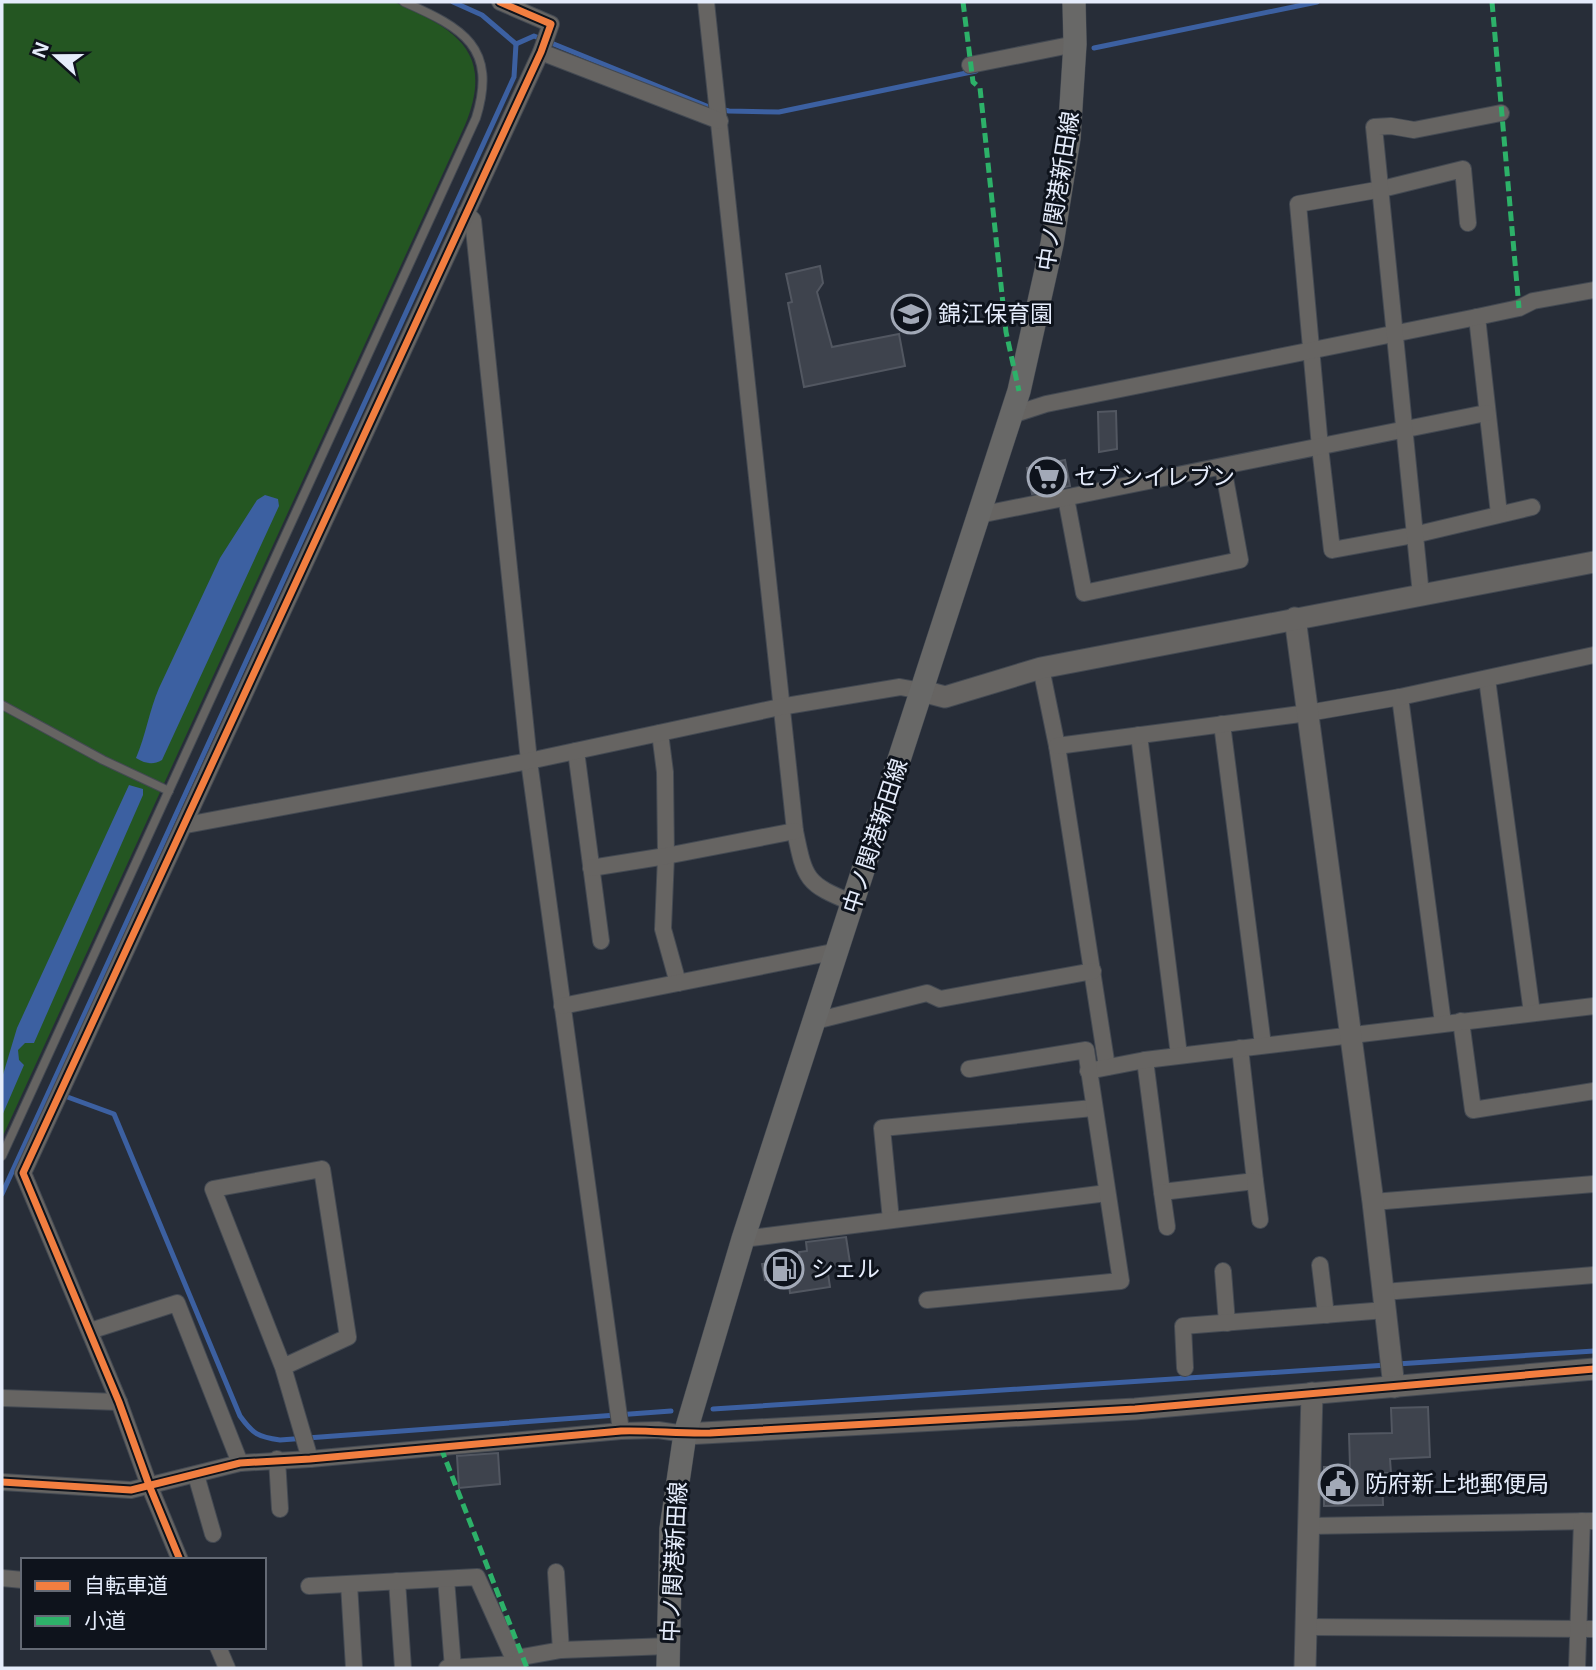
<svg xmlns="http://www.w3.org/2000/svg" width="1596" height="1670" viewBox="0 0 1596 1670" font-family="'Noto Sans','Noto Sans JP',sans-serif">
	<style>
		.green { fill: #245622 }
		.water { fill: #3c60a1 }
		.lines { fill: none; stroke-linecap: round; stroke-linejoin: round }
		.stream { stroke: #3c60a1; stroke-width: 5 }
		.building { fill: #3e434d; stroke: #525761; stroke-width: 2 }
		.service-casing { stroke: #434952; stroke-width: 10 }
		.minor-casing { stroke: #434952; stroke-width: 18 }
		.tertiary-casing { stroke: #434952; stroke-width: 23 }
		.secondary-casing { stroke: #434952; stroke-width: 24 }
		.service { stroke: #666462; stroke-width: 8 }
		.minor { stroke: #666462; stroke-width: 16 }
		.tertiary { stroke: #666462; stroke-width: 21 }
		.secondary { stroke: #686867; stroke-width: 23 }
		.quiet { stroke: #2db169; stroke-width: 5; stroke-dasharray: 10 5; stroke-linecap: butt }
		.cycleway-casing { stroke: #0e131c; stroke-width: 11 }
		.cycleway { stroke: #f27e40; stroke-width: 7 }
		.labels { text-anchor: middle; stroke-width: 6; stroke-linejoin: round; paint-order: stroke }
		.street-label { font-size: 23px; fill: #e5ecfb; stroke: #0e131c }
		.poi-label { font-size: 23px; fill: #e5ecfb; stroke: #0e131c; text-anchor: start }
	</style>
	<rect width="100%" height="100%" fill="#272d38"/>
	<path class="green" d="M2 2H394C456 29 495 52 465 125L2 1138Z"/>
	<g class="water">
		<path d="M265 495 278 499 279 506 162 760C153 765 146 764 136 758 146 735 149 711 159 688L220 558 257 500Z"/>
		<polygon points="129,785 143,789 143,795 34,1043 25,1043 18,1050 19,1060 24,1065 2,1116 2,1078 17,1028"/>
	</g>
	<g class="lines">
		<g class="stream">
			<polyline points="453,2 482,15 516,44"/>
			<polyline points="516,44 534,36 709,107 729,111 779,112 976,71"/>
			<polyline points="1094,48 1317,2"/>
			<path d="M62 1095 114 1114 240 1416C253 1434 258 1437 280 1440L671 1411"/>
			<polyline points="2,1194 514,77 516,44"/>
			<polyline points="1397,1364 1594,1351"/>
			<polyline points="713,1409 1387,1365"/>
		</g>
	</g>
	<g class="building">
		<polygon points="820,266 823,283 817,292 832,347 899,334 905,366 804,387 788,303 792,302 786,274"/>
		<polygon points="1116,411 1117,449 1099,452 1098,412"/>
		<polygon points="1065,460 1070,486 1032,494 1027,468"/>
		<polygon points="846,1237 850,1263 827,1267 830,1287 790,1293 788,1276 765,1280 762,1264 800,1258 799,1252 807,1251 806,1242"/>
		<polygon points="1428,1407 1430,1457 1390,1459 1391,1473 1382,1473 1383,1505 1324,1506 1324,1467 1350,1467 1349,1434 1392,1433 1391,1408"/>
		<polygon points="498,1453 500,1484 459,1488 457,1456"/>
	</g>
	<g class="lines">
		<defs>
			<g id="service">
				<polyline points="2,705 103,760 169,791"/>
				<path d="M2 1156 476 118C498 47 463 28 404 2"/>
			</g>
			<g id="minor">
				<path d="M706 2 795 831C805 880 806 884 853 903"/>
				<polyline points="541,52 720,121"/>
				<polyline points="970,65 1075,44"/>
				<polyline points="466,213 473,220 529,761 621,1431"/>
				<polyline points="1468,223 1463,169 1382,189 1298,204 1320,447 1332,550 1414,535 1532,507"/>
				<polyline points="1477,317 1499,514"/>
				<polyline points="1012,415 1046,404 1477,317 1519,308 1533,301 1594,290"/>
				<polyline points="1066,498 1084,593 1240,560 1223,467"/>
				<polyline points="979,515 1486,413"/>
				<polyline points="1421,595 1374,127 1391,126 1414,130 1501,113"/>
				<polyline points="1041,668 1057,746 1107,1067"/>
				<polyline points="1487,679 1532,1013"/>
				<polyline points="1400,697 1443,1023"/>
				<polyline points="1222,724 1263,1045"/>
				<polyline points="660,733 665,772 666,856 663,929 678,983"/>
				<polyline points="1139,735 1179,1055"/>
				<polyline points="1057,746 1308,713 1400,697 1594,655"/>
				<polyline points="576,751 601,941"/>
				<polyline points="186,825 529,761 780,707 900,687 922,691"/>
				<polyline points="591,868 666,856 795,831"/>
				<polyline points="562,1006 838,951"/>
				<polyline points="815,1021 927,993 940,999 1093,971"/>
				<polyline points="1461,1021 1473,1110 1594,1091"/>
				<polyline points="1145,1060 1162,1192 1255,1181 1240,1048"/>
				<polyline points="1088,1071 1145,1060 1594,1006"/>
				<polyline points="1255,1181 1260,1220"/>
				<polyline points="1162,1192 1167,1227"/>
				<polyline points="1373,1202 1594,1184"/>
				<polyline points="891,1220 882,1128 1093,1108"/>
				<polyline points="743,1239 1107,1193"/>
				<polyline points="1320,1265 1326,1315"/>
				<polyline points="1223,1271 1227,1323"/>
				<polyline points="1384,1292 1594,1275"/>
				<polyline points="927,1300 1121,1281 1086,1050 969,1069"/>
				<polyline points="90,1331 177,1303 240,1463"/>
				<polyline points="283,1367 348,1337 322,1169 213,1189 283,1367 310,1459"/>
				<polyline points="1185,1368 1183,1326 1386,1310"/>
				<polyline points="2,1398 119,1402"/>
				<polyline points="277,1459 280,1509"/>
				<polyline points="196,1475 213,1534"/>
				<polyline points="2,1482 131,1490 240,1463 310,1459 621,1431 658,1430 685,1434"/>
				<polyline points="1309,1526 1594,1521"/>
				<path d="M180 1560 149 1485 119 1402 23 1173C198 801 367 425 541 52L551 24 500 2"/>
				<polyline points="556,1572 561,1650"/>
				<polyline points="2,1578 23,1580"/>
				<polyline points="446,1579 453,1668"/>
				<polyline points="397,1581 403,1668"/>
				<polyline points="349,1584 354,1668"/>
				<polyline points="309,1586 477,1577 516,1664"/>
				<polyline points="1307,1627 1594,1629"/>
				<polyline points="218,1647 227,1668"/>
				<polyline points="447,1668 516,1664 522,1657 561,1650 669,1646"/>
				<polyline points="1577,1668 1582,1521"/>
			</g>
			<g id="tertiary">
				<polyline points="1295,618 1373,1202 1394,1387"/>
				<polyline points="922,691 945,697 1041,668 1594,562"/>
				<polyline points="685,1434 1135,1409 1594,1369"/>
				<polyline points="1305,1668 1312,1393"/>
			</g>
			<polyline id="secondary" points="668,1668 671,1529 685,1434 743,1239 1019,391 1052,244 1069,138 1075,44 1074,2"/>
		</defs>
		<use href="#service" class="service-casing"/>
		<use href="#minor" class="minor-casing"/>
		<use href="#tertiary" class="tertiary-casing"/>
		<use href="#secondary" class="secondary-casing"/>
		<use href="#service" class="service"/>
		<use href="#minor" class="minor"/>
		<use href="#tertiary" class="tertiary"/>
		<use href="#secondary" class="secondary"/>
		<g class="quiet">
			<polyline points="963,2 973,82 980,88 1006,332 1019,391"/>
			<polyline points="1492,2 1519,308"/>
			<polyline points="441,1448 527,1668"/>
		</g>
		<defs>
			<g id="cycleway">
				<path d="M2 1482 131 1490 240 1463 310 1459 621 1431C651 1430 680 1434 710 1433L1135 1409 1594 1369"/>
				<path d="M180 1560 149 1485 119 1402 23 1173C198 801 367 425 541 52L551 24 500 2"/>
			</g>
		</defs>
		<use href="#cycleway" class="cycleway-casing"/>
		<use href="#cycleway" class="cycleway"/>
	</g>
	<defs>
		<symbol id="school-ring" viewBox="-11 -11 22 22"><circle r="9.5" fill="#0e131c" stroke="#a2a9b7" stroke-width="1.5"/><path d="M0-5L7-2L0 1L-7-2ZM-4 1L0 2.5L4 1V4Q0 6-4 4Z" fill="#a2a9b7"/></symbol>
		<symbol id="supermarket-ring" viewBox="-11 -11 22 22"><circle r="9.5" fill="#0e131c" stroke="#a2a9b7" stroke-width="1.5"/><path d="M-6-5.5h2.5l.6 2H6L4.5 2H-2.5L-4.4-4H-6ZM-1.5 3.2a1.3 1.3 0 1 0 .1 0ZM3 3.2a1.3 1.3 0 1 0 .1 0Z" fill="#a2a9b7"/></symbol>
		<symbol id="fuel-ring" viewBox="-11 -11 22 22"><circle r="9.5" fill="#0e131c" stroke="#a2a9b7" stroke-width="1.5"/><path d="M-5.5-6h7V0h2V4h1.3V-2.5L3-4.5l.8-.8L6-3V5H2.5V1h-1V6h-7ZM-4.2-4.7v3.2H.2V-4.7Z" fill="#a2a9b7"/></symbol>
		<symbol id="civic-ring" viewBox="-11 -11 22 22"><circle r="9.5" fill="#0e131c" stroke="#a2a9b7" stroke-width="1.5"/><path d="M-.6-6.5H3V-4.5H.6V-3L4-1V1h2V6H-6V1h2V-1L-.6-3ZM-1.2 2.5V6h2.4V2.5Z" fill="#a2a9b7"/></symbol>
	</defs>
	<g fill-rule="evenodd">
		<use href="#school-ring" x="889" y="292" width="44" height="44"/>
		<use href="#supermarket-ring" x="1025" y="455" width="44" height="44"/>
		<use href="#fuel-ring" x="762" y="1247" width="44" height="44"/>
		<use href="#civic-ring" x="1316" y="1462" width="44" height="44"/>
	</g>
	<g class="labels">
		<g class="street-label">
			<text transform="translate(1058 191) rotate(-81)" y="8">中ノ関港新田線</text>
			<text transform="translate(875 836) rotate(-72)" y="8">中ノ関港新田線</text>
			<text transform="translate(674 1562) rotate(-87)" y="8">中ノ関港新田線</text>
		</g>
		<g class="poi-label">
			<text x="938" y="322">錦江保育園</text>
			<text x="1074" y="485">セブンイレブン</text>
			<text x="811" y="1277">シェル</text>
			<text x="1365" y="1492">防府新上地郵便局</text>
		</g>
	</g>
	<rect width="1596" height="1670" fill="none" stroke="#e5ecfb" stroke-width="7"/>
	<rect x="21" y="1558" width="245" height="91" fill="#0e131c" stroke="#646a75" stroke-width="2"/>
	<rect x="35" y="1581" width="35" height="10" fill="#f27e40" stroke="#646a75" stroke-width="2"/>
	<text x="84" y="1593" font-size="21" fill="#e5ecfb">自転車道</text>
	<rect x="35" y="1616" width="35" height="10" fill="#2db169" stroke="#646a75" stroke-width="2"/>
	<text x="84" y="1628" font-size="21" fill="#e5ecfb">小道</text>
	<g transform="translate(56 56) rotate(291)" stroke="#0e131c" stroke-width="5" paint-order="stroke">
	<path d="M0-5L12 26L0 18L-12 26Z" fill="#e5ecfb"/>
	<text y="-10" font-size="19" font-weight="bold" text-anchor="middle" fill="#e5ecfb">N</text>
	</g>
</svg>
